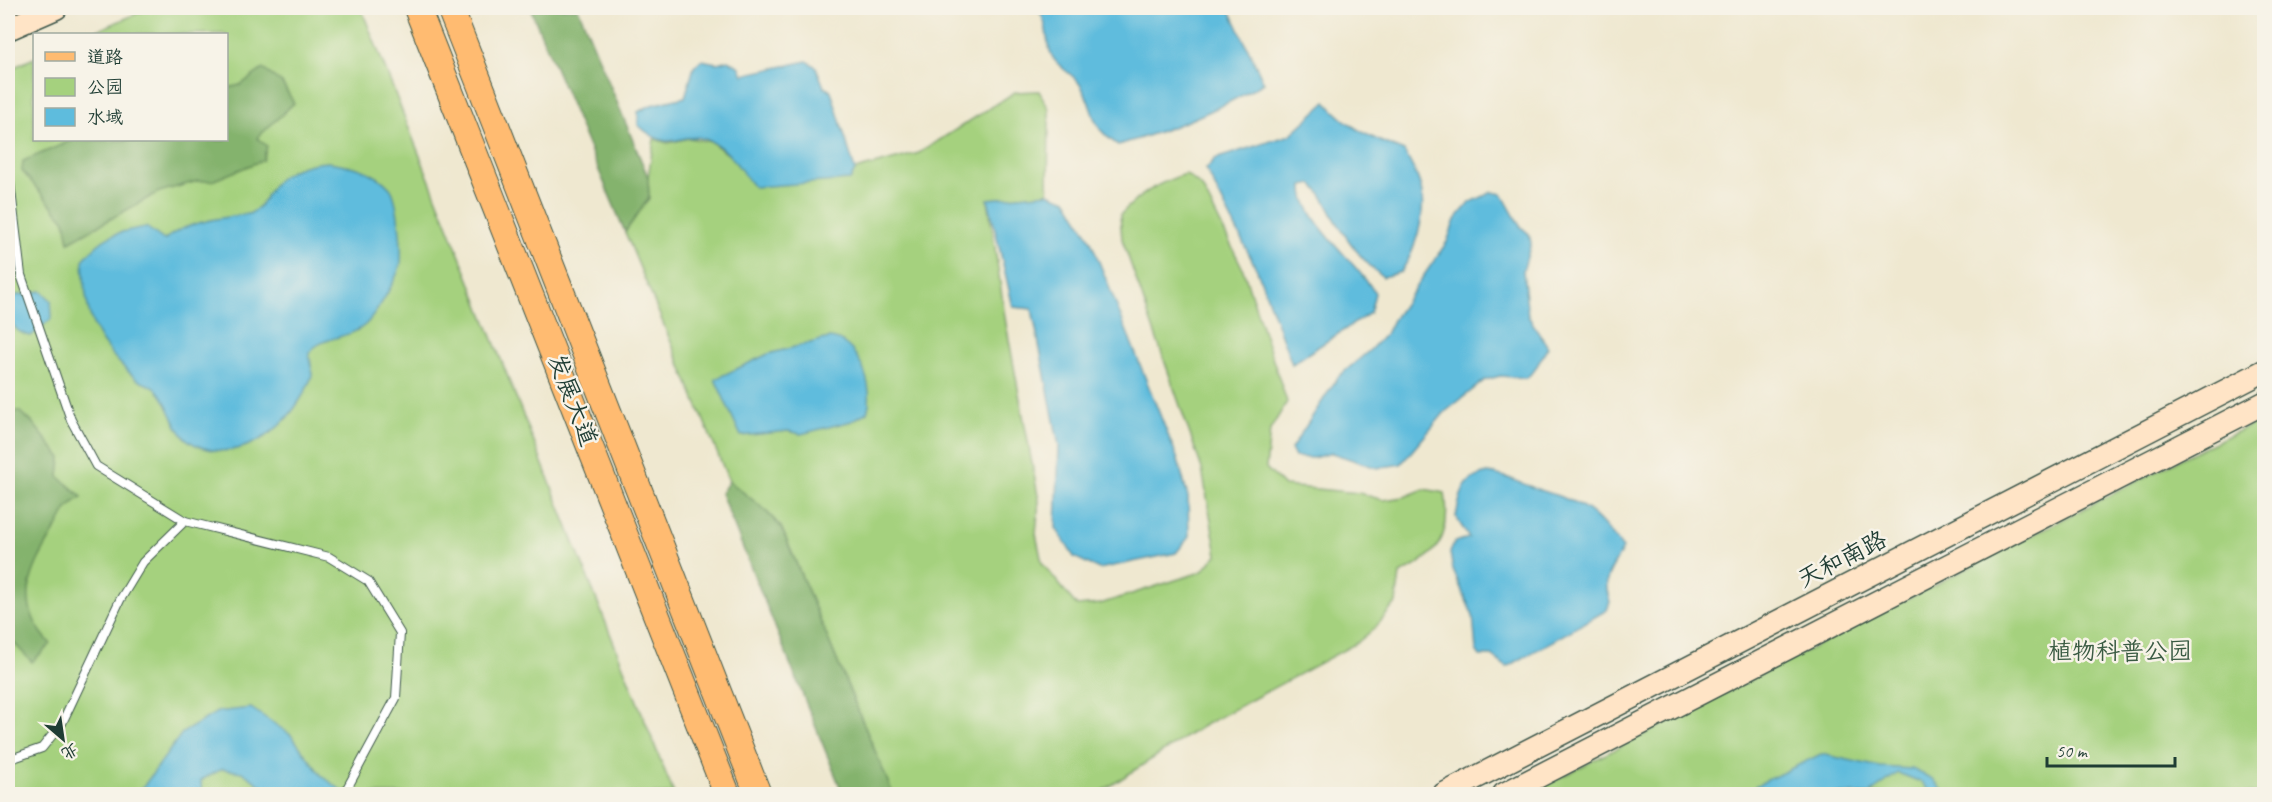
<svg xmlns="http://www.w3.org/2000/svg" width="2272" height="802" viewBox="0 0 2272 802" font-family="Caveat,'LXGW WenKai TC',sans-serif">
	<style>
		.green { fill: #a5d17e; stroke: #628759; stroke-width: 1.5 }
		.forest { fill: #84b36d; stroke: #527850; stroke-width: 1.5 }
		.water { fill: #5ebcdd; stroke: #3e7c88; stroke-width: 1.5 }
		.lines { fill: none; stroke-linecap: round; stroke-linejoin: round }
		.lane-casing { stroke: #3e574b; stroke-width: 10 }
		.secondary-casing { stroke: #3e574b; stroke-width: 25 }
		.primary-casing { stroke: #3e574b; stroke-width: 28 }
		.lane { stroke: #fff; stroke-width: 8 }
		.secondary { stroke: #ffe4c6; stroke-width: 22 }
		.primary { stroke: #ffbb71; stroke-width: 26 }
		.labels { text-anchor: middle; stroke-width: 5; stroke-linejoin: round; paint-order: stroke }
		.street-label { font-size: 24px; fill: #1f3d34; stroke: #f7f3e8 }
		.park-label { font-size: 24px; fill: #3a5b43; stroke: #f7f3e8 }
	</style>
	<rect width="100%" height="100%" fill="#f7f3e8"/>
	<filter id="ink" filterUnits="userSpaceOnUse"><feTurbulence type="fractalNoise" baseFrequency=".0167" numOctaves="2"/><feDisplacementMap in="SourceGraphic" scale="12" xChannelSelector="R" yChannelSelector="G"/><feConvolveMatrix kernelMatrix="1 2 1 2 8 2 1 2 1" color-interpolation-filters="sRGB"/></filter>
	<filter id="wash" filterUnits="userSpaceOnUse"><feTurbulence type="fractalNoise" baseFrequency=".008" numOctaves="4" result="noise"/><feDisplacementMap in="SourceGraphic" scale="24" xChannelSelector="R" yChannelSelector="G"/><feGaussianBlur stdDeviation="1.35" result="paint"/><feColorMatrix in="noise" values="0 0 0 0 0 0 0 0 0 0 0 0 0 0 0 0 0 1.4 0 .05"/><feComposite in="paint" operator="in"/></filter>
	<g filter="url(#wash)">
		<rect width="100%" height="100%" fill="#efe8d0"/>
		<g class="green">
			<polygon points="150,8 361,8 674,794 8,794 8,70 34,58 34,140 226,140 226,34 89,34"/>
			<path d="M1039 91 1049 109 1048 193 988 200 1006 324 1039 501 1036 534 1042 563 1077 606 1100 604 1201 572 1217 555 1202 469 1122 239 1120 215C1140 194 1159 182 1186 174L1202 187 1242 267 1287 402 1270 430 1266 468 1284 486 1359 493 1383 500 1404 497 1424 489 1445 493C1452 537 1437 556 1400 574L1396 603 1375 628 1357 643 1201 727 1098 794H893L781 527 764 509 729 481 625 232 649 198 648 177 654 139 668 143 689 138 711 142 736 160 850 180 855 170 919 153 1015 92Z"/>
			<polygon points="2264,419 2264,794 1528,794 2200,449"/>
		</g>
		<g class="forest">
			<polygon points="530,8 578,8 648,177 649,198 625,232"/>
			<polygon points="263,69 282,83 294,103 257,138 267,146 263,160 212,181 198,181 159,192 69,242 65,221 22,171 23,161 73,140 226,140 227,88 240,85"/>
			<path d="M19 411 32 422 61 458 59 477 82 497C63 508 65 515 54 532 30 572 13 604 51 644L32 662 8 637V412Z"/>
			<polygon points="729,481 764,509 781,527 893,794 843,794 728,511 721,493"/>
		</g>
		<g class="water">
			<path d="M1037 8H1229L1264 83C1220 109 1167 131 1118 145 1086 124 1097 109 1079 83 1072 73 1057 67 1052 56 1044 40 1050 24 1037 8Z"/>
			<path d="M701 60 717 63 728 60 740 67 743 75 807 61 816 67 824 87 831 91 855 170 850 180 754 187C739 170 734 154 712 142 680 126 675 159 638 125V112L651 105 685 97 694 67Z"/>
			<path d="M1326 102C1348 128 1373 139 1404 151 1411 165 1421 180 1422 195 1425 220 1414 252 1401 272L1383 277C1362 261 1348 241 1335 219 1326 204 1326 198 1312 184L1303 186C1301 220 1359 264 1375 293L1370 313 1292 364 1257 270 1206 169 1215 159 1290 135Z"/>
			<path d="M328 162C352 166 373 169 390 188 398 197 402 248 401 261 400 274 376 315 365 325 350 339 320 336 309 353 310 359 312 369 312 375 310 384 304 393 300 400 279 434 237 463 196 445 173 435 173 407 157 390 151 384 140 383 134 377 91 338 86 317 83 260 103 236 115 232 146 227L164 240C185 223 207 221 233 216 239 215 247 215 251 213 263 207 266 193 274 184 289 168 308 163 328 162Z"/>
			<polygon points="1492,192 1502,194 1520,226 1529,234 1531,243 1523,271 1528,316 1548,347 1534,371 1526,378 1500,376 1485,380 1445,412 1401,464 1377,468 1332,453 1313,458 1295,457 1291,449 1338,377 1370,350 1387,332 1393,320 1447,242 1455,220 1469,203"/>
			<polygon points="1048,193 1067,200 1090,239 1178,460 1188,497 1189,537 1176,553 1099,569 1074,557 1056,528 1059,446 1032,309 1013,307 988,199"/>
			<path d="M41 291 51 300 52 318 31 336C17 333 13 327 8 314L13 296Z"/>
			<path d="M829 338C858 339 876 389 867 412L852 421 801 434 788 431 741 436 715 379 768 354Z"/>
			<path d="M1488 473C1506 475 1520 483 1537 489 1587 505 1590 507 1623 548 1612 571 1601 575 1610 602L1607 610 1507 667 1492 656H1480L1476 650 1473 616 1453 570 1450 553 1454 542 1469 538 1456 517C1460 494 1463 477 1488 473Z"/>
			<polygon points="251,708 291,735 321,775 346,794 273,794 242,772 222,769 201,780 202,794 138,794 182,733 217,712"/>
			<polygon points="1821,754 1880,767 1912,769 1933,779 1946,794 1932,794 1921,782 1898,773 1869,794 1756,794 1755,786"/>
		</g>
	</g>
	<g filter="url(#ink)">
		<g class="lines">
			<defs>
				<g id="lane">
					<polyline points="8,165 21,275 71,420 96,466 185,521 329,557 368,581 400,633 396,698 344,794"/>
					<polyline points="8,760 42,748 62,723 120,600 143,562 185,521"/>
				</g>
				<g id="secondary">
					<polyline points="8,29 56,8"/>
					<polyline points="1444,794 2264,371"/>
					<polyline points="1504,794 2264,403"/>
				</g>
				<g id="primary">
					<polyline points="417,8 727,794"/>
					<polyline points="450,8 758,794"/>
				</g>
			</defs>
			<use href="#lane" class="lane-casing"/>
			<use href="#secondary" class="secondary-casing"/>
			<use href="#primary" class="primary-casing"/>
			<use href="#lane" class="lane"/>
			<use href="#secondary" class="secondary"/>
			<use href="#primary" class="primary"/>
		</g>
	</g>
	<g class="labels">
		<g class="street-label">
			<text transform="translate(573 400) rotate(69)" y="8">发展大道</text>
			<text transform="translate(1842 559) rotate(-27)" y="8">天和南路</text>
		</g>
		<g class="park-label">
			<text x="2120" y="659">植物科普公园</text>
		</g>
	</g>
	<rect width="2272" height="802" fill="none" stroke="#f7f3e8" stroke-width="30"/>
	<rect x="33" y="33" width="195" height="108" fill="#f7f3e8" stroke="#a1aaa0" stroke-width="1.5"/>
	<rect x="45" y="52" width="30" height="9" fill="#ffbb71" stroke="#a1aaa0" stroke-width="1.5"/>
	<text x="87" y="63" font-size="18" fill="#1f3d34">道路</text>
	<rect x="45" y="78" width="30" height="18" fill="#a5d17e" stroke="#a1aaa0" stroke-width="1.5"/>
	<text x="87" y="93" font-size="18" fill="#1f3d34">公园</text>
	<rect x="45" y="108" width="30" height="18" fill="#5ebcdd" stroke="#a1aaa0" stroke-width="1.5"/>
	<text x="87" y="123" font-size="18" fill="#1f3d34">水域</text>
	<g transform="translate(63 739) rotate(151)" stroke="#f7f3e8" stroke-width="4.5" paint-order="stroke">
	<path d="M0-4.5L10 22L0 15L-10 22Z" fill="#1f3d34"/>
	<text y="-9" font-size="16" font-weight="bold" text-anchor="middle" fill="#1f3d34">北</text>
	</g>
	<path d="M2047 757v9h128v-9" fill="none" stroke="#1f3d34" stroke-width="3"/>
	<text x="2056" y="757" font-size="18" fill="#1f3d34" stroke="#f7f3e8" stroke-width="4.5" paint-order="stroke">50 m</text>
</svg>
